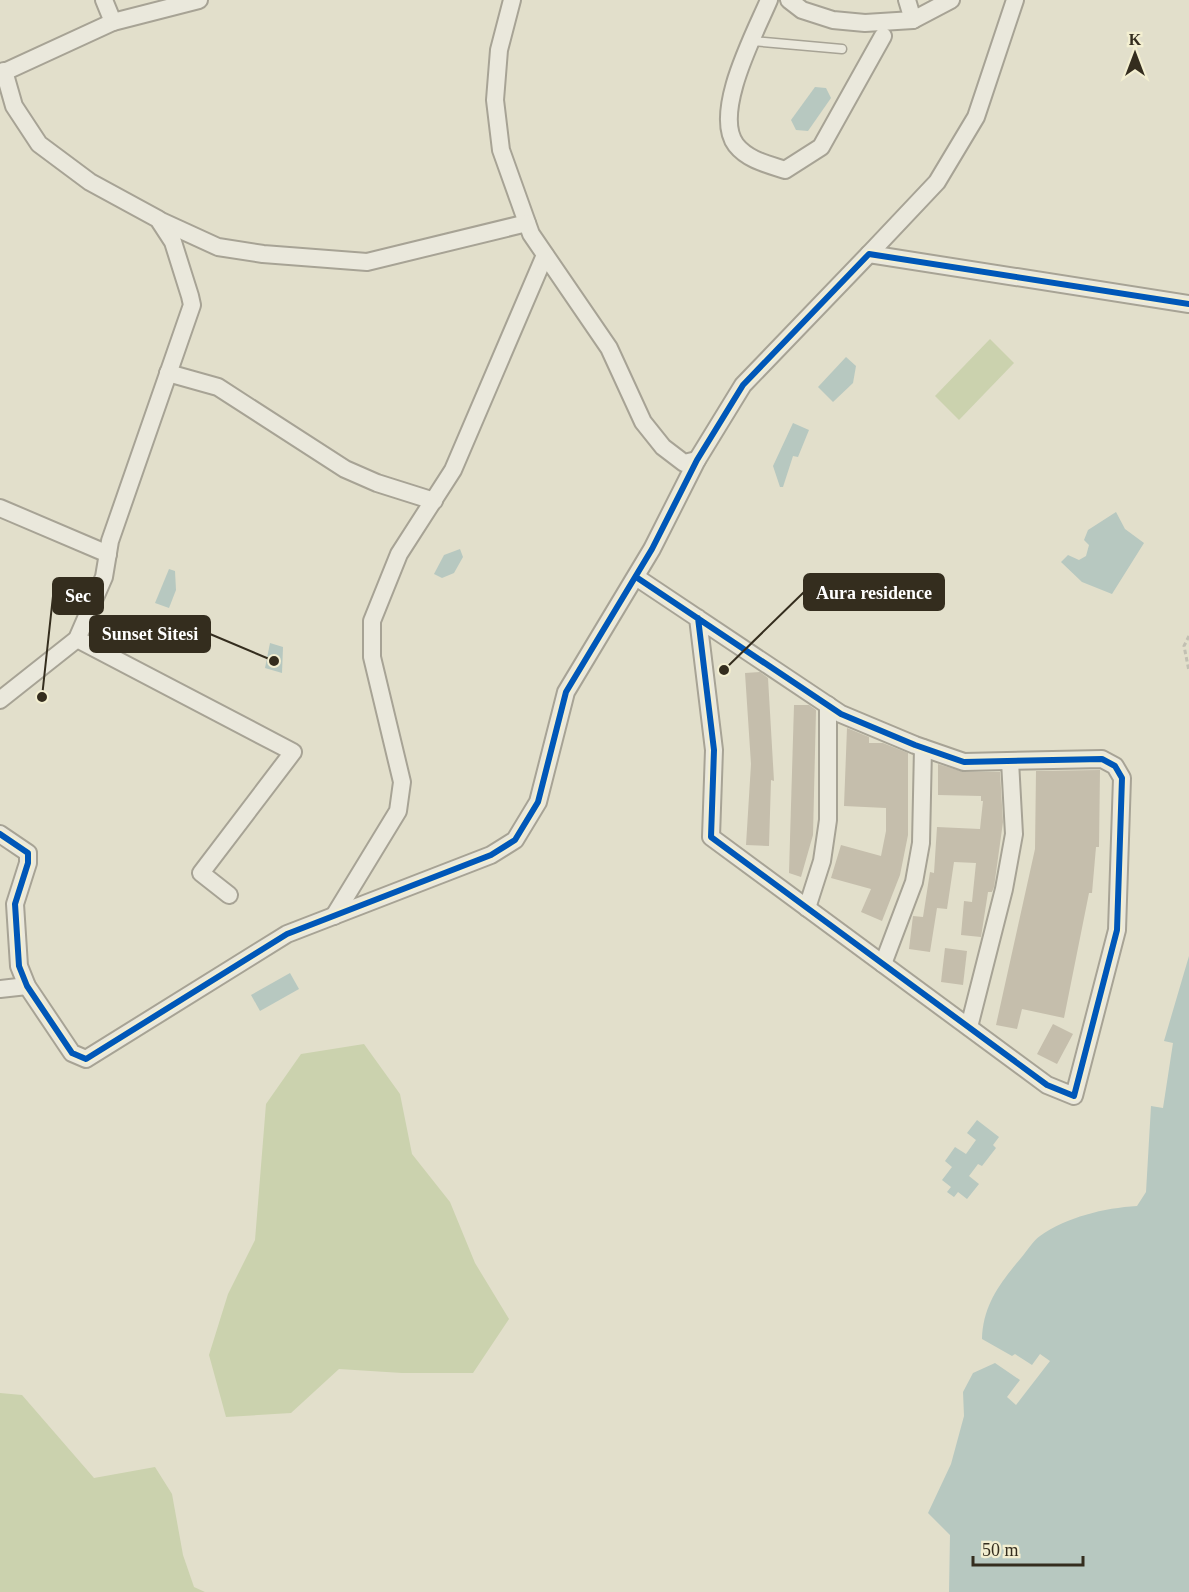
<svg xmlns="http://www.w3.org/2000/svg" width="1189" height="1592" viewBox="0 0 1189 1592" font-family="Georgia,serif">
	<style>
		.green { fill: #cbd2ae }
		.water { fill: #b7c8c0 }
		.building { fill: #c5beac }
		.lines { fill: none; stroke-linecap: round; stroke-linejoin: round }
		.service-casing { stroke: #a7a395; stroke-width: 11 }
		.minor-casing { stroke: #a7a395; stroke-width: 20 }
		.path { stroke: #c2c0b3; stroke-width: 3; stroke-dasharray: 4.5 3; stroke-linecap: butt }
		.service { stroke: #eae8dc; stroke-width: 8 }
		.minor { stroke: #eae8dc; stroke-width: 16 }
		.cycleway-casing { stroke: #f3efd1; stroke-width: 10 }
		.cycleway { stroke: #0057b8; stroke-width: 6 }
		.leader { fill: none; stroke: #342d1e; stroke-width: 2 }
		.callout-dot { fill: #342d1e; stroke: #f3efd1; stroke-width: 2 }
		.callout { fill: #342d1e; stroke: #342d1e; stroke-width: 2 }
		.callout-label { font-size: 18px; text-anchor: middle; font-weight: bold; fill: #fff }
	</style>
	<rect width="100%" height="100%" fill="#e2dfcb"/>
	<g class="green">
		<polygon points="990,339 1014,363 959,420 935,396"/>
		<polygon points="364,1044 400,1094 412,1154 450,1202 475,1263 509,1319 473,1373 402,1373 339,1369 291,1413 226,1417 209,1355 228,1294 255,1240 266,1104 301,1054"/>
		<polygon points="0,1393 22,1395 94,1478 155,1467 172,1494 183,1555 194,1587 205,1592 0,1592"/>
	</g>
	<g class="water">
		<polygon points="815,87 826,88 831,98 808,131 796,130 791,120"/>
		<polygon points="846,357 856,366 853,383 833,402 818,387"/>
		<polygon points="793,423 809,430 798,457 793,456 783,487 780,487 773,466"/>
		<polygon points="1116,512 1125,529 1144,543 1112,594 1082,582 1061,562 1068,555 1079,560 1086,556 1089,545 1084,540 1088,530"/>
		<polygon points="460,549 463,557 454,573 442,578 434,574 444,555"/>
		<polygon points="169,569 175,571 176,590 169,608 155,603"/>
		<polygon points="270,643 283,647 282,673 265,668"/>
		<path d="M1189 956V1592H949L950 1535 928 1513 951 1464 964 1416 963 1392 973 1373 995 1363 1020 1380 1007 1397 1016 1405 1050 1361 1040 1354 1032 1365 1015 1354 1012 1356 982 1339C983 1305 1000 1283 1021 1258 1027 1251 1033 1241 1040 1236 1067 1217 1104 1208 1137 1206L1146 1192 1151 1106 1163 1108 1173 1043 1164 1041Z"/>
		<polygon points="290,973 299,989 260,1011 251,995"/>
		<polygon points="977,1120 999,1137 993,1145 996,1148 982,1166 978,1164 969,1176 979,1184 967,1199 958,1192 954,1197 947,1192 951,1187 942,1180 952,1167 945,1161 955,1147 966,1154 976,1140 967,1133"/>
	</g>
	<g class="building">
		<polygon points="760,672 768,678 774,781 771,780 769,846 746,845 751,764 745,673"/>
		<polygon points="794,705 809,705 816,710 813,835 801,877 789,873"/>
		<polygon points="847,728 869,737 869,743 883,743 908,753 908,835 900,875 882,921 861,912 871,889 831,878 841,845 881,856 886,831 886,808 844,806"/>
		<polygon points="938,764 964,772 1000,772 1003,822 994,887 992,892 988,892 981,937 961,935 964,901 972,902 976,863 954,862 947,909 937,908 930,952 909,949 913,916 923,917 930,872 934,873 937,827 980,829 983,801 981,801 981,796 938,795"/>
		<polygon points="1100,770 1099,847 1096,847 1092,893 1089,893 1064,1018 1022,1009 1017,1029 996,1025 1035,849 1036,771"/>
		<polygon points="945,948 967,951 963,985 941,982"/>
		<polygon points="1053,1024 1073,1034 1057,1064 1037,1054"/>
	</g>
	<g class="lines">
		<defs>
			<polyline id="service" points="752,41 842,49"/>
			<g id="minor">
				<polyline points="104,0 113,22"/>
				<polyline points="512,0 499,50 495,100 501,150 531,234 609,348 643,422 663,447 684,463 697,460"/>
				<path d="M769 0C755 33 712 113 736 145 748 160 767 164 785 170L821 147 883 36"/>
				<polyline points="789,0 802,10 833,20 865,23 913,20 951,0"/>
				<polyline points="907,0 913,20"/>
				<polyline points="0,74 113,22 199,0"/>
				<polyline points="159,220 218,247 263,254 367,262 527,223"/>
				<polyline points="869,254 937,182 976,117 1015,0"/>
				<polyline points="168,373 218,387 345,469 377,483 434,501"/>
				<polyline points="0,508 108,554"/>
				<polyline points="636,577 841,714 915,745 964,762 1102,759 1115,766 1122,778 1117,930 1074,1096 1047,1085 711,837 714,750 698,618"/>
				<polyline points="77,639 293,752 201,873 229,895"/>
				<polyline points="0,700 77,639 104,577 110,541 192,305 190,296 173,242 158,219 90,182 39,144 14,106 4,71"/>
				<polyline points="0,834 28,853 28,863 15,904 19,966 27,986 72,1053 86,1059 287,934 491,855 515,840 538,802 566,692 652,549 697,460 743,385 869,254 1189,304"/>
				<polyline points="807,908 822,861 828,820 828,705"/>
				<polyline points="334,916 398,811 402,782 372,657 372,621 399,554 453,470 545,255"/>
				<polyline points="883,964 914,882 921,843 923,748"/>
				<polyline points="0,989 27,986"/>
				<polyline points="969,1027 1004,889 1014,834 1010,761"/>
			</g>
		</defs>
		<use href="#service" class="service-casing"/>
		<use href="#minor" class="minor-casing"/>
		<polyline class="path" points="1189,636 1184,646 1189,671"/>
		<use href="#service" class="service"/>
		<use href="#minor" class="minor"/>
		<defs>
			<g id="cycleway">
				<polyline points="636,577 841,714 915,745 964,762 1102,759 1115,766 1122,778 1117,930 1074,1096 1047,1085 711,837 714,750 698,618"/>
				<polyline points="0,834 28,853 28,863 15,904 19,966 27,986 72,1053 86,1059 287,934 491,855 515,840 538,802 566,692 652,549 697,460 743,385 869,254 1189,304"/>
			</g>
		</defs>
		<use href="#cycleway" class="cycleway-casing"/>
		<use href="#cycleway" class="cycleway"/>
	</g>
	<path class="leader" d="M724 670L804 592M42 697L53 596M274 661L210 634"/>
	<g class="callout-dot">
		<circle cx="724" cy="670" r="6"/>
		<circle cx="42" cy="697" r="6"/>
		<circle cx="274" cy="661" r="6"/>
	</g>
	<g class="callout">
		<rect x="804" y="574" width="140" height="36" rx="6"/>
		<rect x="53" y="578" width="50" height="36" rx="6"/>
		<rect x="90" y="616" width="120" height="36" rx="6"/>
	</g>
	<g class="callout-label">
		<text x="874" y="599">Aura residence</text>
		<text x="78" y="602">Sec</text>
		<text x="150" y="640">Sunset Sitesi</text>
	</g>
	<g transform="translate(1135 54)" stroke="#f3efd1" stroke-width="4.5" paint-order="stroke">
	<path d="M0-4.5L10 22L0 15L-10 22Z" fill="#342d1e"/>
	<text y="-9" font-size="16" font-weight="bold" text-anchor="middle" fill="#342d1e">K</text>
	</g>
	<path d="M973 1556v9h110v-9" fill="none" stroke="#342d1e" stroke-width="3"/>
	<text x="982" y="1556" font-size="18" fill="#342d1e" stroke="#f3efd1" stroke-width="4.5" paint-order="stroke">50 m</text>
</svg>
